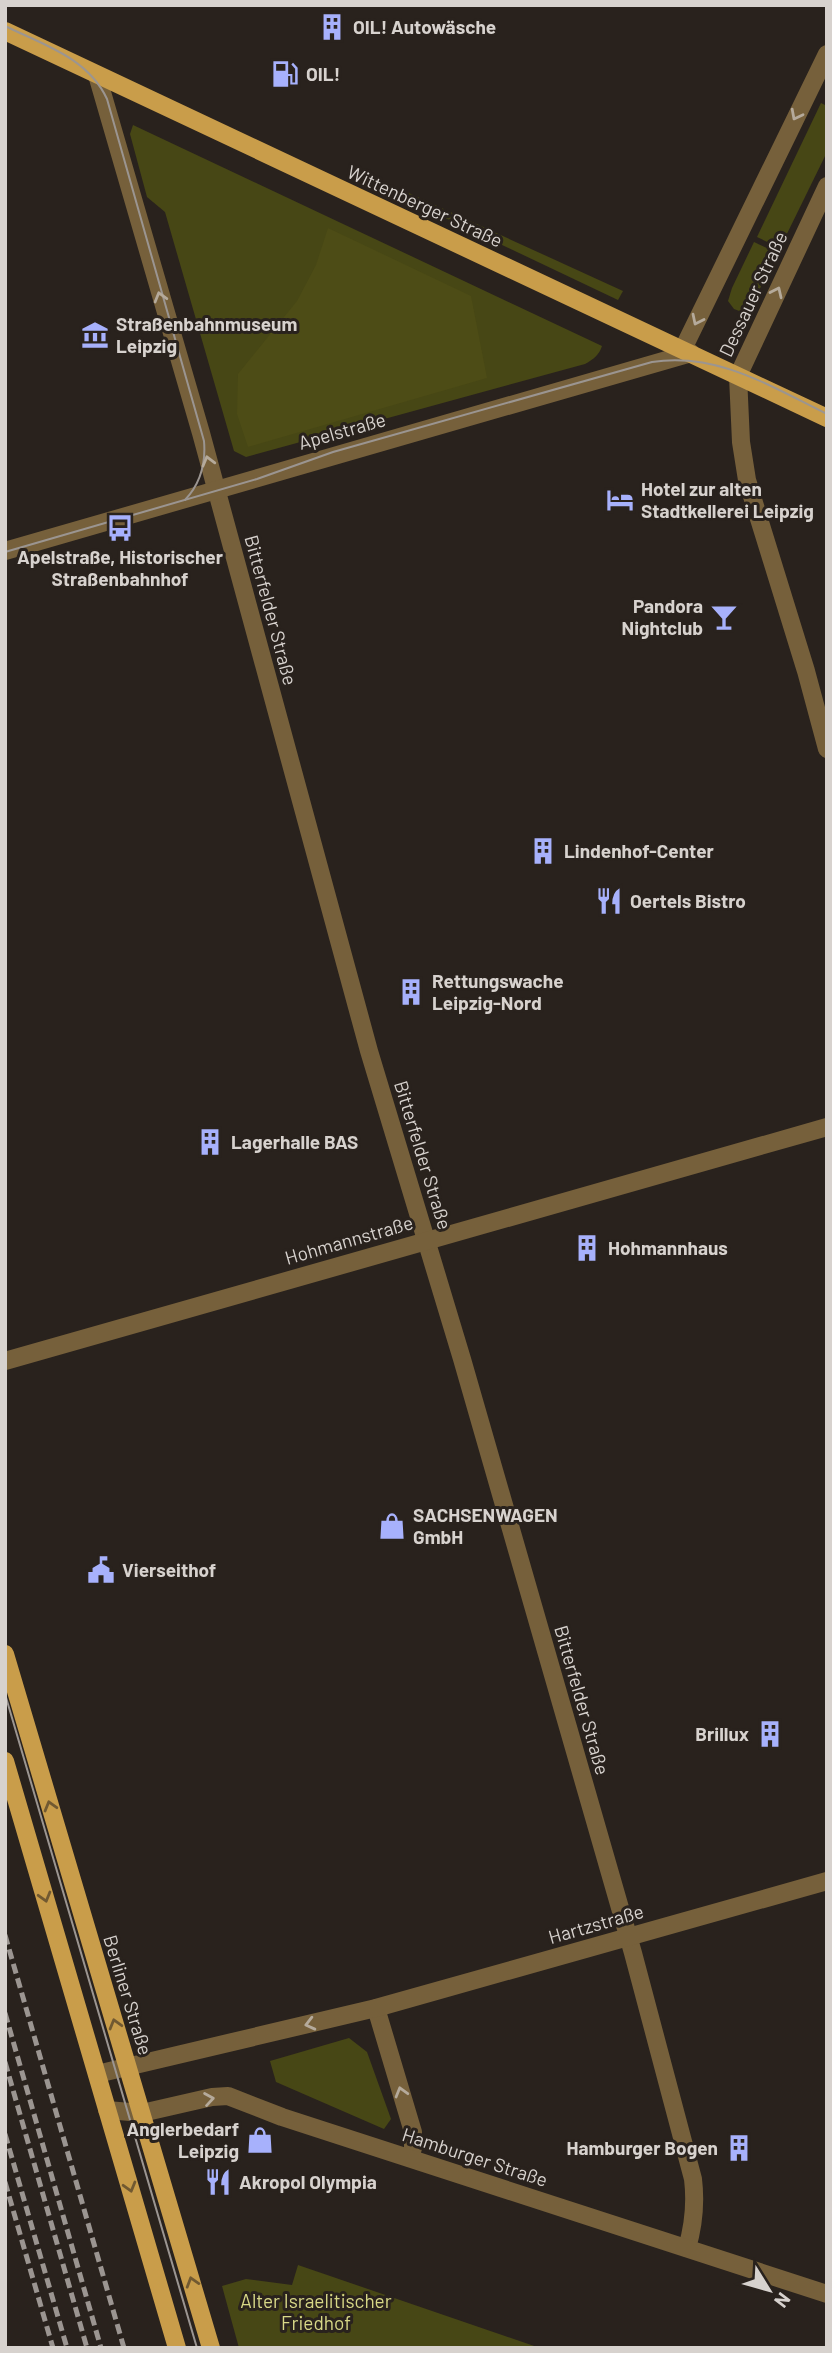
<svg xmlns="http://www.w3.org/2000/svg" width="832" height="2353" viewBox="0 0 832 2353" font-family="Barlow,sans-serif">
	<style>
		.green { fill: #474715 }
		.forest { fill: #4d4c16 }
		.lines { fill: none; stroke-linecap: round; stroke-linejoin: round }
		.minor { stroke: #76603b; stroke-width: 18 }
		.major { stroke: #c99d4a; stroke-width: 18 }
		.tram { stroke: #9b9591; stroke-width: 2 }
		.rail { stroke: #9b9591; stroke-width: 5; stroke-dasharray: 10 5; stroke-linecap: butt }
		.oneway { stroke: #b5aa9b }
		.oneway2 { stroke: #715931 }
		.labels { text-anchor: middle; stroke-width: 6; stroke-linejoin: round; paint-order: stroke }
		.poi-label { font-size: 19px; font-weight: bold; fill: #d7d2ce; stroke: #29221d; text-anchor: start }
		.street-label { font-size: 19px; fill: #d7d2ce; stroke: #29221d }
		.park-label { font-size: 19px; fill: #d8d887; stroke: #29221d }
	</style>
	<rect width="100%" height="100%" fill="#29221d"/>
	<g class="green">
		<polygon points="821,103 827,106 827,152 780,248 757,237"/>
		<path d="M133 125 602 346C599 355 594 359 585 364L246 457 234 451 165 212 147 197 130 134Z"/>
		<polygon points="400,189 623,291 618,300 397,195"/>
		<polygon points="754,242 777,253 752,305 742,312 734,309 728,301 732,288"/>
		<polygon points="349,2038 367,2052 391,2119 384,2129 276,2082 270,2061"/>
		<polygon points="298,2265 540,2348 239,2348 222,2286 246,2279 292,2285"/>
	</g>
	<polygon class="forest" points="328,228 471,296 487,378 248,447 237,414 238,374 297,301 316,265"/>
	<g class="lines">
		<g class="minor">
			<path d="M97 75 201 433 369 1051 462 1359 633 1953 693 2179C696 2204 694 2224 687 2248"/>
			<polyline points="827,186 738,376 741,442 747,480 806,671 827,749"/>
			<polyline points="683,349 827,54"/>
			<polyline points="5,551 691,353"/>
			<polyline points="5,1361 827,1127"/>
			<polyline points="376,2008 413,2132 413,2148 410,2158"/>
			<polyline points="97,2074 376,2008 827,1881"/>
			<polyline points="107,2110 142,2113 212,2097 228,2096 282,2117 827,2294"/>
		</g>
		<g class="major">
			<polyline points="5,31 827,418"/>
			<polyline points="5,1654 211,2348"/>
			<polyline points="5,1761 177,2348"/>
		</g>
		<g class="tram">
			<path d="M5 26C44 45 88 58 107 99L204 441C206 464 201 483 185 500"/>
			<path d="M5 552 257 479 333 452 652 362C717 352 770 386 827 414"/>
			<polyline points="5,1694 197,2348"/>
		</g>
		<g class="rail">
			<polyline points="5,1935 124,2348"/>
			<polyline points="5,2013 101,2348"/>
			<polyline points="5,2062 87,2348"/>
			<polyline points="5,2134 67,2348"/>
			<polyline points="5,2182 53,2348"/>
		</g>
	</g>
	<defs><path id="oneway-chevron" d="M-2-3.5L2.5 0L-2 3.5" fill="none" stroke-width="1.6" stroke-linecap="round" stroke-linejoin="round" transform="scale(1.75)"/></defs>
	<g class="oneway">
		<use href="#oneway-chevron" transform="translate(796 115) rotate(117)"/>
		<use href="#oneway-chevron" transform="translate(777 292) rotate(-65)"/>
		<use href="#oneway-chevron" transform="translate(160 297) rotate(-106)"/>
		<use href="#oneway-chevron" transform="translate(697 320) rotate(116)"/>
		<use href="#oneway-chevron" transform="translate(208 461) rotate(-105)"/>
		<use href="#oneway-chevron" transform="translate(310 2024) rotate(166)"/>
		<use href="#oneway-chevron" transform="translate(401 2092) rotate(-106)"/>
		<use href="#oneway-chevron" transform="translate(209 2099) rotate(-9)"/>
	</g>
	<g class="oneway2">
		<use href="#oneway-chevron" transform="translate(50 1806) rotate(-106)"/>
		<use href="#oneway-chevron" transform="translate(45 1897) rotate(74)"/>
		<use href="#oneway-chevron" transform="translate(115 2024) rotate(-106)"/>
		<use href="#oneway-chevron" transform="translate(130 2187) rotate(74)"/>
		<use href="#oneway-chevron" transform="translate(192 2282) rotate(-107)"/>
	</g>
	<defs>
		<symbol id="building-bare" viewBox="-9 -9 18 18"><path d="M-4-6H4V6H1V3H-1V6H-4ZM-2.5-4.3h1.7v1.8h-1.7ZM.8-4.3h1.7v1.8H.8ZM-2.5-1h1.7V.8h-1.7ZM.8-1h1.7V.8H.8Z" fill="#a7b1fc" stroke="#29221d" stroke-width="2.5" paint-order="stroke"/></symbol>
		<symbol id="fuel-bare" viewBox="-9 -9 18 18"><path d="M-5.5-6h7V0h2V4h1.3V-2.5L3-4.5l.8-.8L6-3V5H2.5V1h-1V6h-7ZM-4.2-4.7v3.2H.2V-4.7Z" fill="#a7b1fc" stroke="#29221d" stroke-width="2.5" paint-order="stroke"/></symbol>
		<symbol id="museum-bare" viewBox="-9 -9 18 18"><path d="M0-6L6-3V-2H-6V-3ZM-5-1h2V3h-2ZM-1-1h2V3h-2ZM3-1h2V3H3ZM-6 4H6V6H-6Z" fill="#a7b1fc" stroke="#29221d" stroke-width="2.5" paint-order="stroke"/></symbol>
		<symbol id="hotel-bare" viewBox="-9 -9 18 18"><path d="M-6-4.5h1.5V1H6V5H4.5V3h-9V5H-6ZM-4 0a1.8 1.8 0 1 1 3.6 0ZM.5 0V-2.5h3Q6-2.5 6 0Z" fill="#a7b1fc" stroke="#29221d" stroke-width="2.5" paint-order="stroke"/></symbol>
		<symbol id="bus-bare" viewBox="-9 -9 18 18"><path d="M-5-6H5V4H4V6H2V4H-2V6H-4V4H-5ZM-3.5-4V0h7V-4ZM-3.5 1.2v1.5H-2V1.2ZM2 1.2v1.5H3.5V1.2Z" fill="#a7b1fc" stroke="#29221d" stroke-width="2.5" paint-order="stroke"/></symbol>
		<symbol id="bar-bare" viewBox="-9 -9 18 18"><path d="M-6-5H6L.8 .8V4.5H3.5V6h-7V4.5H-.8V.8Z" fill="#a7b1fc" stroke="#29221d" stroke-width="2.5" paint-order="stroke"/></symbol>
		<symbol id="restaurant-bare" viewBox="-9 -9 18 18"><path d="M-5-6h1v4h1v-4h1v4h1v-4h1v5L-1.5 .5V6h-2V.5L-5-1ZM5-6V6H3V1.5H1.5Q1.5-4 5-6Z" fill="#a7b1fc" stroke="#29221d" stroke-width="2.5" paint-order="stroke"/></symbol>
		<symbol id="shop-bare" viewBox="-9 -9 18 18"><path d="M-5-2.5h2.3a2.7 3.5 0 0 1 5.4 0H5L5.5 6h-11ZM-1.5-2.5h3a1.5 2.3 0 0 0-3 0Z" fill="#a7b1fc" stroke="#29221d" stroke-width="2.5" paint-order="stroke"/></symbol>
		<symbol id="civic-bare" viewBox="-9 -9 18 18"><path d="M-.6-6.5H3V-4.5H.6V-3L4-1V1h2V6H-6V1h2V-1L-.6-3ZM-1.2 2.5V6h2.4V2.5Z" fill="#a7b1fc" stroke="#29221d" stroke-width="2.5" paint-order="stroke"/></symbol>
	</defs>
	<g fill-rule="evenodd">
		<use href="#building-bare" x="313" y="8" width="38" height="38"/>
		<use href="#fuel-bare" x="266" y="55" width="38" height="38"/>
		<use href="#museum-bare" x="76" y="316" width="38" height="38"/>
		<use href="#hotel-bare" x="601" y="481" width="38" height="38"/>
		<use href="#bus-bare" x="101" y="509" width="38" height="38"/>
		<use href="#bar-bare" x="705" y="598" width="38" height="38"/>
		<use href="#building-bare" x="524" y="832" width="38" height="38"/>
		<use href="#restaurant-bare" x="590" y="882" width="38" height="38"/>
		<use href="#building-bare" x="392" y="973" width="38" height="38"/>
		<use href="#building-bare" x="191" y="1123" width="38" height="38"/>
		<use href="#building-bare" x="568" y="1229" width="38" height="38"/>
		<use href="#shop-bare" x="373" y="1507" width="38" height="38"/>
		<use href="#civic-bare" x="82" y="1551" width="38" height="38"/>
		<use href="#building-bare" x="751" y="1715" width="38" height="38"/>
		<use href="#shop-bare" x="241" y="2121" width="38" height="38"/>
		<use href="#building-bare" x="720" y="2129" width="38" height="38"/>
		<use href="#restaurant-bare" x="199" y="2163" width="38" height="38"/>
	</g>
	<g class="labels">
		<g class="poi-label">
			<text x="353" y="34">OIL! Autowäsche</text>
			<text x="306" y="81">OIL!</text>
			<text x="116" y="331">Straßenbahnmuseum<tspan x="116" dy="22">Leipzig</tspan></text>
			<text x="641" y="496">Hotel zur alten<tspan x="641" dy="22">Stadtkellerei Leipzig</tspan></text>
			<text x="120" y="564" text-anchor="middle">Apelstraße, Historischer<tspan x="120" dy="22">Straßenbahnhof</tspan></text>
			<text x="703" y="613" text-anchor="end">Pandora<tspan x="703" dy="22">Nightclub</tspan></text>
			<text x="564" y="858">Lindenhof-Center</text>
			<text x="630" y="908">Oertels Bistro</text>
			<text x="432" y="988">Rettungswache<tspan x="432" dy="22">Leipzig-Nord</tspan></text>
			<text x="231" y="1149">Lagerhalle BAS</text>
			<text x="608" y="1255">Hohmannhaus</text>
			<text x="413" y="1522">SACHSENWAGEN<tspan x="413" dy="22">GmbH</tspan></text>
			<text x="122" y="1577">Vierseithof</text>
			<text x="749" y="1741" text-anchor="end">Brillux</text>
			<text x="239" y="2136" text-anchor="end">Anglerbedarf<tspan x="239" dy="22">Leipzig</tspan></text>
			<text x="718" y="2155" text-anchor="end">Hamburger Bogen</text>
			<text x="239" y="2189">Akropol Olympia</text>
		</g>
		<g class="street-label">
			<text transform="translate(425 206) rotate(25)" y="7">Wittenberger Straße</text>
			<text transform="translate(753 294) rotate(-65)" y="7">Dessauer Straße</text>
			<text transform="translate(342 431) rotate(-16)" y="7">Apelstraße</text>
			<text transform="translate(271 610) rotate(75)" y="7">Bitterfelder Straße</text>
			<text transform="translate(423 1155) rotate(73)" y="7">Bitterfelder Straße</text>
			<text transform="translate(349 1240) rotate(-16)" y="7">Hohmannstraße</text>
			<text transform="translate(582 1700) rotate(74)" y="7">Bitterfelder Straße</text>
			<text transform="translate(596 1924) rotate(-16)" y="7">Hartzstraße</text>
			<text transform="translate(128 1995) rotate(73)" y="7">Berliner Straße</text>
			<text transform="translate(475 2157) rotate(18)" y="7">Hamburger Straße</text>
		</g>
		<g class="park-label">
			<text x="316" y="2308">Alter Israelitischer<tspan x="316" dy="22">Friedhof</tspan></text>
		</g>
	</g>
	<rect width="832" height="2353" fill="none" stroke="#d7d2ce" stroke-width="14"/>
	<g transform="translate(769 2290) rotate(127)" stroke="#29221d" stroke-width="5" paint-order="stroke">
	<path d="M0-5L12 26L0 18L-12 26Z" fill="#d7d2ce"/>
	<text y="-10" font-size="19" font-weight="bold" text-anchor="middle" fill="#d7d2ce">N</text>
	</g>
</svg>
